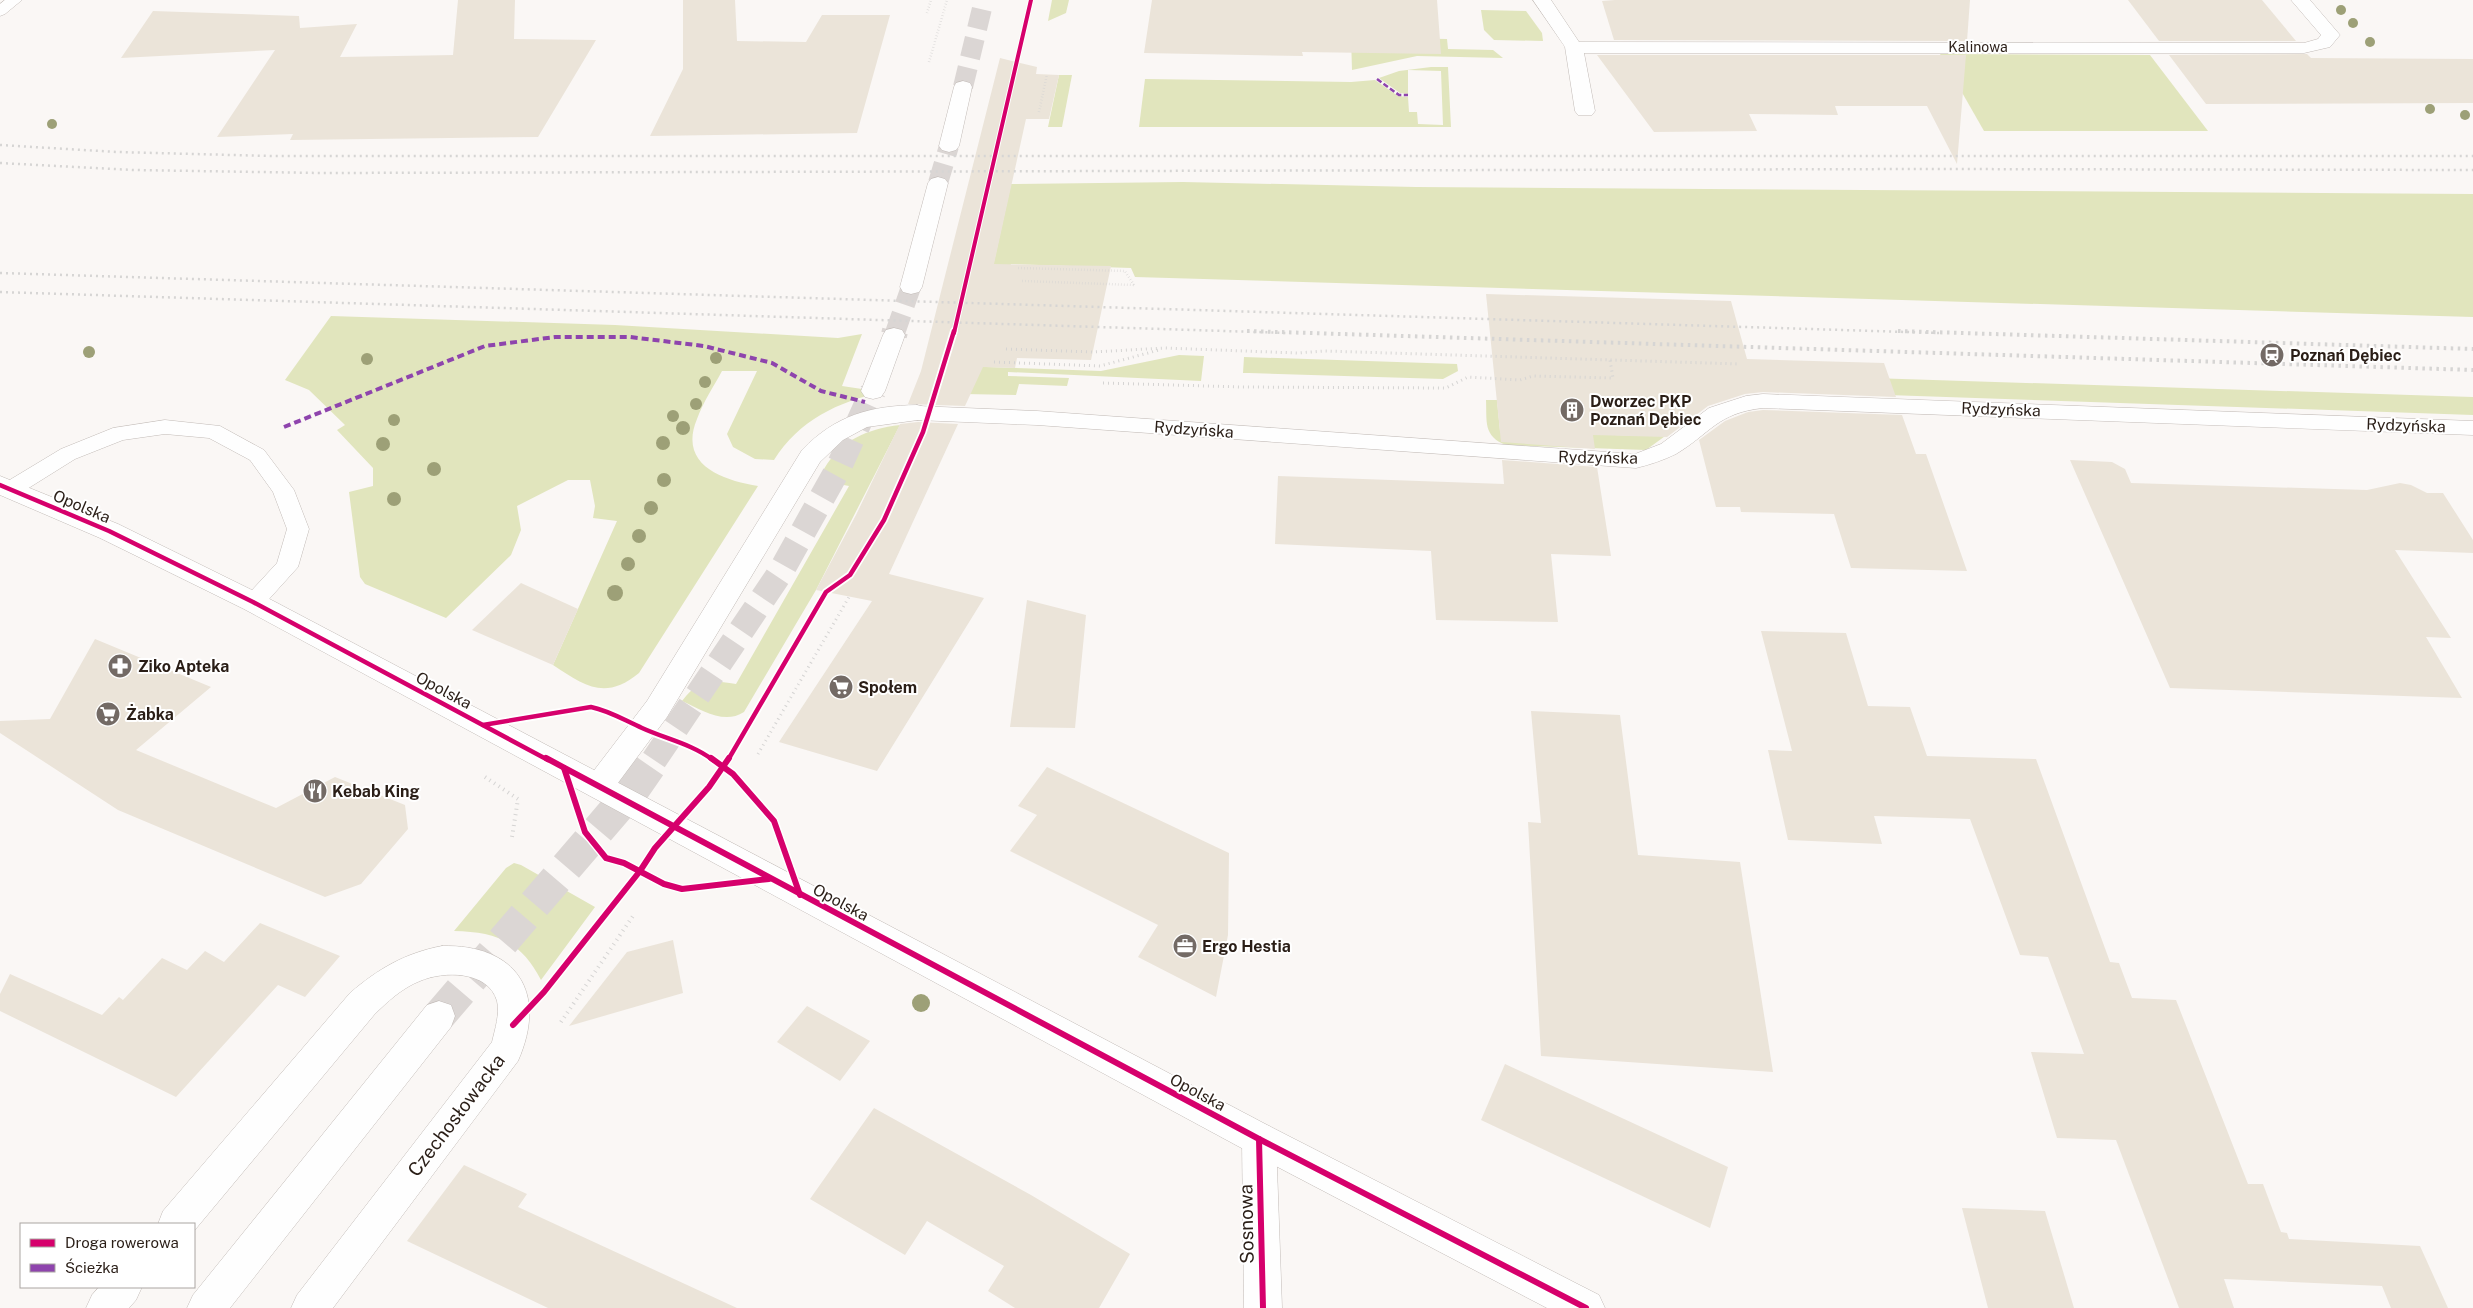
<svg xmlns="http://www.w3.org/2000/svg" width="2473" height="1308" viewBox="0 0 2473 1308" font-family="'Public Sans',sans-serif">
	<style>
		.green { fill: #e1e5bd }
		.building { fill: #ebe4d9 }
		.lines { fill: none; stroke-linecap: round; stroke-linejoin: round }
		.secondary-tunnel-far2 { stroke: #dbd6d4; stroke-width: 20; stroke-dasharray: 20 10; stroke-linecap: butt }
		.secondary-tunnel-far1 { stroke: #dbd6d4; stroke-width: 26; stroke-dasharray: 26 13; stroke-linecap: butt }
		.secondary-tunnel { stroke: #dbd6d4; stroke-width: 33; stroke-dasharray: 33 16; stroke-linecap: butt }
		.lane-casing { stroke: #c2bbb7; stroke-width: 1 }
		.street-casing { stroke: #c2bbb7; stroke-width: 1 }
		.secondary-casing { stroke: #c2bbb7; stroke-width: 1 }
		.path-far2 { stroke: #d5d4d3; stroke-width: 2.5; stroke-dasharray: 0.5 2.5; stroke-linecap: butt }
		.path-far1 { stroke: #d5d4d3; stroke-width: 3; stroke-dasharray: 1 4; stroke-linecap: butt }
		.path { stroke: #d5d4d3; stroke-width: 4; stroke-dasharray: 1 4.5; stroke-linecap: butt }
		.lane { fill: #fefefe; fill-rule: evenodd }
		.street { fill: #fefefe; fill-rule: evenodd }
		.secondary { fill: #fefefe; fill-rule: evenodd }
		.rail-far1 { stroke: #d6d5d4; stroke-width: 2.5; stroke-dasharray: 2 4; stroke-linecap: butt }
		.rail { stroke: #d6d5d4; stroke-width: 4; stroke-dasharray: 2.5 4.5; stroke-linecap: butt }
		.quiet-far1 { stroke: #8e44ad; stroke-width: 2.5; stroke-dasharray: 5.5 2.5; stroke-linecap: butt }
		.quiet { stroke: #8e44ad; stroke-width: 4; stroke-dasharray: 7 4; stroke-linecap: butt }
		.cycleway-far2-casing { stroke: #fff; stroke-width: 6 }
		.cycleway-far1-casing { stroke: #fff; stroke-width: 8 }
		.cycleway-casing { stroke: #fff; stroke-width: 9 }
		.cycleway-far2 { stroke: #d6006c; stroke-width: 4 }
		.cycleway-far1 { stroke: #d6006c; stroke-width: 4.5 }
		.cycleway { stroke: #d6006c; stroke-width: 6 }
		.tree { fill: #9da077 }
		.labels { text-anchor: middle; stroke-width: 4; stroke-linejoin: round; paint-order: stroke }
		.far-street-label { font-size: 14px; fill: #2a1e17; stroke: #fff }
		.poi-label { font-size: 16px; font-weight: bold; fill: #2a1e17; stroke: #fff; text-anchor: start }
		.street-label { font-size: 16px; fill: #2a1e17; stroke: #fff }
		.near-street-label { font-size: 19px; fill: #2a1e17; stroke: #fff }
	</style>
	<rect width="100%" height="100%" fill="#faf7f5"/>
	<g class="green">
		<polygon points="1052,0 1069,0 1066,13 1048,21"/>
		<polygon points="1481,10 1526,11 1542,33 1543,41 1494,40 1484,30"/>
		<polygon points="1351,37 1447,39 1448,49 1493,50 1503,58 1417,56 1352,70"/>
		<polygon points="1940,54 2150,55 2208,131 1984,131"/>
		<polygon points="1431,67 1448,67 1451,127 1139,127 1145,79 1351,82 1375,80 1398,96 1408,97 1409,112 1417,112 1418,124 1443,125 1441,71 1408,70 1408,94 1400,93 1379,78 1399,71"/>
		<polygon points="1059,75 1072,75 1062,127 1048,127"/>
		<polygon points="1183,182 1416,187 2473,194 2473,317 1135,277 1131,268 1011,264 1009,273 988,289 1011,184"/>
		<path d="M331 316 615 325 838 338 862 334 842 386 882 392C838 402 799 420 774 460L755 459 733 447 727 434 757 371H722C714 386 703 402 697 419 678 465 722 480 758 486L639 673C605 701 585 686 553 665L617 521 593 518 595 506 590 480H568L517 506 521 530 511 555 446 618 365 584 360 577 349 492 373 486V468L337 430 345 425 309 390 285 380Z"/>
		<polygon points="978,337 987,367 1101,371 1179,355 1204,356 1201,381 1008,372 1008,376 1069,378 1067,386 1019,384 1016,395 964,394"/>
		<polygon points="1244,357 1457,364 1458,371 1443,379 1249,373 1243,373"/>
		<path d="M1617 370 2473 397V415L1741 390 1720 396 1646 450 1506 445C1483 436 1487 422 1486 400H1497L1500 431 1642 436Z"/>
		<path d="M900 425 816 590 744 712C724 725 702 710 682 701 700 678 709 680 736 684L849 486 833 483 826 477 824 469C841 440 867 429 900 425Z"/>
		<path d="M514 863 521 865 595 907 541 980C521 941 496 932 454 931L506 868Z"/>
	</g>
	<g class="building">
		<polygon points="458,0 515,0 514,39 596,40 538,137 290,140 293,134 217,137 275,50 121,58 153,11 299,16 300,28 357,24 340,57 453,55"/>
		<polygon points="683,0 735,0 737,41 806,42 822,15 890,15 857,133 650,136 683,69"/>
		<polygon points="1152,0 1437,0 1441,54 1302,52 1303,56 1144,53"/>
		<polygon points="1615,0 1970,0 1967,41 1614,40 1602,1"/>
		<polygon points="2128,0 2262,0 2296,41 2159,41"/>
		<polygon points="2307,54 2311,58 2473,59 2473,103 2206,104 2169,55"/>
		<polygon points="1597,55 1966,55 1957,164 1927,106 1835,106 1838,115 1749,114 1757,131 1654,132"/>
		<polygon points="1000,58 1037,67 1036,74 1059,75 1049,119 1026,119 994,264 1111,266 1091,360 1017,358 1015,368 983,367 965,406 908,404 921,371"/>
		<polygon points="1486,294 1731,301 1747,359 1884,363 1896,397 1763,392 1745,394 1708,406 1667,437 1593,435 1595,449 1501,442"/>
		<polygon points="1763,410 1902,415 1916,454 1926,454 1967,571 1851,568 1834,514 1741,512 1740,507 1716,507 1699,440 1725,421 1748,412"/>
		<polygon points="918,422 958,424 889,574 984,598 877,771 779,742 872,601 816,590 856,515 900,424"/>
		<polygon points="1502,460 1597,467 1611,556 1551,554 1558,622 1436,620 1431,551 1275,544 1278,476 1504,484"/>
		<polygon points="2070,460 2112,462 2125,469 2131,483 2367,490 2400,483 2411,485 2427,493 2443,493 2473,540 2473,553 2395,550 2451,638 2426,637 2462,698 2170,688"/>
		<polygon points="521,583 578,609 553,665 472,630"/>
		<polygon points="1027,600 1086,615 1075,728 1010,727"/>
		<polygon points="1761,631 1846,633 1868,706 1910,707 1927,756 2036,759 2110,962 2119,963 2132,998 2176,1000 2248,1184 2263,1184 2281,1232 2287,1233 2289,1239 2420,1246 2448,1308 2391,1308 2382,1286 2224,1279 2234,1308 2179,1308 2116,1140 2057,1138 2031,1052 2084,1054 2048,957 2020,955 1970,819 1874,816 1882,844 1788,840 1768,750 1792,751"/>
		<polygon points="95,639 211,687 136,750 276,808 335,777 405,805 408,829 361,884 325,897 118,810 0,733 0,721 50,719"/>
		<polygon points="1531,711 1620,715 1638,855 1740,862 1773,1072 1541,1056 1528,822 1541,823"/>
		<polygon points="1047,767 1229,853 1228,935 1216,997 1138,957 1158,925 1010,851 1037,815 1018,806"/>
		<polygon points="260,923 340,956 305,997 278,985 176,1097 0,1011 0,994 10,974 102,1015 119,997 123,1000 162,958 187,970 205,951 224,962"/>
		<polygon points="673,940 683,993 569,1026 627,952"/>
		<polygon points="807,1006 870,1041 840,1081 777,1042"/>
		<polygon points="1505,1064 1728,1167 1710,1228 1481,1120"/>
		<polygon points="874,1108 1031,1195 1130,1254 1099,1308 1015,1308 988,1291 1004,1266 927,1221 905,1255 810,1199"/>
		<polygon points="464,1165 527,1194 518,1207 737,1308 548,1308 407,1241"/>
		<polygon points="1962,1208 2045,1211 2074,1308 1988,1308"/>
	</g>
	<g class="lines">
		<g class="secondary-tunnel-far2">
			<polyline points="963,87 984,0"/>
			<polyline points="938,183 949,146"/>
			<polyline points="895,333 911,287"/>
		</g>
		<g class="secondary-tunnel-far1">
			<polyline points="894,335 895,331"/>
			<polyline points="654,760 780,573 838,469 873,391"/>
		</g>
		<polyline class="secondary-tunnel" points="439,1016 635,787 655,758"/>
		<defs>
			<g id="lane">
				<polygon points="5,0 22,0 5,14 0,16 0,4"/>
				<path d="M1763 394 2473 421V435L1763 408C1717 413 1711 433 1676 454 1664 460 1649 465 1636 468L1037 425 917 420 910 418 907 413 910 408 917 406 1037 411 1635 454 1661 444 1709 408 1746 396Z"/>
				<polygon points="165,420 220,426 264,450 294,490 309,529 298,567 261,608 253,611 245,608 241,602 277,563 287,529 273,492 250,460 209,438 165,434 123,440 75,459 19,494 11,497 3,494 0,489 3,484 61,449 113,428"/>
			</g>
			<g id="street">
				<polygon points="1533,0 1551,0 1579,42 2304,43 2318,39 2321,35 2291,0 2310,0 2340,35 2330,47 2304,53 1584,53 1595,111 1592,115 1578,115 1575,111 1565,47"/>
				<path d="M917 405 925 407 929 413 925 419 867 427 843 440 820 462 667 717 609 795 599 798 589 795 584 786 589 777 647 701 802 450C836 415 870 406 917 405Z"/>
				<path d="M442 946C517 944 548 993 518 1061L333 1308H291L297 1295 492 1042C495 1029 500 1014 497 1001 488 970 443 971 420 981 402 988 387 1002 374 1015L194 1231V1224H158L163 1211 350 993C378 969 405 953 442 946Z"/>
				<polygon points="1259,1122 1271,1127 1276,1139 1282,1308 1244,1308 1242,1139 1247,1127"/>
				<polygon points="99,1287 142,1287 136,1300 129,1308 86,1308 92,1295"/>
			</g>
			<g id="secondary">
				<polygon points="963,81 970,83 972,87 959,146 956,150 949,152 942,150 939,146 954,87 956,83"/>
				<polygon points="938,177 945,179 948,183 922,287 919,292 911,294 903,292 900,287 928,183 931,179"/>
				<polygon points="894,328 902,330 905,335 885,391 881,397 873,399 865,397 861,391 883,335 886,330"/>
				<polygon points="0,476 118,524 262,595 1271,1127 1599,1295 1605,1308 1547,1308 1247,1151 244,609 100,538 0,495"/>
				<polygon points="439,1001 451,1005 455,1016 451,1027 230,1308 187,1308 193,1295 427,1005"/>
			</g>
		</defs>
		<use href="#lane" class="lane-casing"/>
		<use href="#street" class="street-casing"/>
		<use href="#secondary" class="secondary-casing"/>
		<g class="path-far2">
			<polyline points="927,13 931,0"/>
			<polyline points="929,62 947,0"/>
			<polyline points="1039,112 1047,74"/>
			<polyline points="1018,268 1125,271 1134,285"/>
			<polyline points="1022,281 1134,285"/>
		</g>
		<g class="path-far1">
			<polyline points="1006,349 1093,352 1165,348 1297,353 1325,351 1740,364"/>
			<polyline points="994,362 1100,366 1159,350"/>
			<polyline points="1103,383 1242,387 1446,388 1468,377 1520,380 1533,376 1613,378 1610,360"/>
			<polyline points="758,754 849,597"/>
		</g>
		<g class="path">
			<polyline points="485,777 518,799 512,837"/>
			<polyline points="561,1022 635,913"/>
		</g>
		<use href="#lane" class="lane"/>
		<use href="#street" class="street"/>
		<use href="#secondary" class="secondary"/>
		<g class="rail-far1">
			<polyline points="0,145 117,152 271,156 2473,156"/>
			<polyline points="0,163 133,170 321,173 1925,169 2473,170"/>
			<polyline points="0,273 1939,333"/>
			<polyline points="0,292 1287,333"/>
		</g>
		<g class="rail">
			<polyline points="1247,331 2473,370"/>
			<polyline points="1898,331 2473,349"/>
		</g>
		<polyline class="quiet-far1" points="1377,79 1399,95 1408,95"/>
		<polyline class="quiet" points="284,427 485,346 555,337 630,337 704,346 772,363 821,391 865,402"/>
		<defs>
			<polyline id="cycleway-far2" points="954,333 1031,0"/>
			<g id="cycleway-far1">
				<polyline points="0,485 109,531 253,602 548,760"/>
				<path d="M483 725 591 707C610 711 624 720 642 728 666 739 692 744 713 760"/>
				<polyline points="728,760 826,592 850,575 884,520 923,432 954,331"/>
			</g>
			<g id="cycleway">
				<polyline points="546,758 1259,1139 1586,1308"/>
				<polyline points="711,758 733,774 774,821 800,895"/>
				<polyline points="564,768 585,832 606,858 624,863 664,884 682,889 769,879"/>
				<polyline points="513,1025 544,992 640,871 655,848 709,787 729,758"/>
				<polyline points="1259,1139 1263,1308"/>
			</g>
		</defs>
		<use href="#cycleway-far2" class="cycleway-far2-casing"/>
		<use href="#cycleway-far1" class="cycleway-far1-casing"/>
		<use href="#cycleway" class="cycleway-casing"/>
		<use href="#cycleway-far2" class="cycleway-far2"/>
		<use href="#cycleway-far1" class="cycleway-far1"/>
		<use href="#cycleway" class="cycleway"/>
	</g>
	<g class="tree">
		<circle cx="2341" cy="10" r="5"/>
		<circle cx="2353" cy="23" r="5"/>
		<circle cx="2370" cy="42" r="5"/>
		<circle cx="2430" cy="109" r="5"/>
		<circle cx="2465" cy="115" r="5"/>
		<circle cx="52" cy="124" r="5"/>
		<circle cx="89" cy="352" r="6"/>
		<circle cx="716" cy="358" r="6"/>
		<circle cx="367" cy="359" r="6"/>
		<circle cx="705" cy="382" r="6"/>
		<circle cx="696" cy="404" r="6"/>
		<circle cx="673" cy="416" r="6"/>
		<circle cx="394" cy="420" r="6"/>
		<circle cx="683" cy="428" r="7"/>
		<circle cx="663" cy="443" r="7"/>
		<circle cx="383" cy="444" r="7"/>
		<circle cx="434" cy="469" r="7"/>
		<circle cx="664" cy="480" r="7"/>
		<circle cx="394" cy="499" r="7"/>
		<circle cx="651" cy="508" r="7"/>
		<circle cx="639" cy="536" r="7"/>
		<circle cx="628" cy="564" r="7"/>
		<circle cx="615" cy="593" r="8"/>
		<circle cx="921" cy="1003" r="9"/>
	</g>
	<defs>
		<symbol id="station-disc" viewBox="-11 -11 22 22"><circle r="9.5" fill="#736a65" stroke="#fff"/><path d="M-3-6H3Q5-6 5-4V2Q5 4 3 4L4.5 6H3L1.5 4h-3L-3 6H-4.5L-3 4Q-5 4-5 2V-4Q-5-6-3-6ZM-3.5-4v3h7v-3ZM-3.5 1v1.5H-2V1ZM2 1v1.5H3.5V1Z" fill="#fff"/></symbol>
		<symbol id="building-disc" viewBox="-11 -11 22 22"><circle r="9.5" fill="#736a65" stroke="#fff"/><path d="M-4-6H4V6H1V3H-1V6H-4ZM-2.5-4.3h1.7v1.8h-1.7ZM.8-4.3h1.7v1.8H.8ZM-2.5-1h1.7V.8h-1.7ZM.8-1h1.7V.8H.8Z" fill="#fff"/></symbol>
		<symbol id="pharmacy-disc" viewBox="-11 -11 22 22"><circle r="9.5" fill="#736a65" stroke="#fff"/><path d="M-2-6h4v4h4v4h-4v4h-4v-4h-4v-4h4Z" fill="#fff"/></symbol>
		<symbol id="supermarket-disc" viewBox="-11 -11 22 22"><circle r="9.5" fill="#736a65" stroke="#fff"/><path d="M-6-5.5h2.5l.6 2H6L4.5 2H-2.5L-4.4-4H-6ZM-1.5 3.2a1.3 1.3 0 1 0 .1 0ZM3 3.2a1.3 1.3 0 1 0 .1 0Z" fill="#fff"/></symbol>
		<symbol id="restaurant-disc" viewBox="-11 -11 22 22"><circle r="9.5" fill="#736a65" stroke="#fff"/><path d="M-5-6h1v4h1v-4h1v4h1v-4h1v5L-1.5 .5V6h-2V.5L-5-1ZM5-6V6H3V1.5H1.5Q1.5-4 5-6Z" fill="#fff"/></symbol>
		<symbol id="office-disc" viewBox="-11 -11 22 22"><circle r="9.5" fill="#736a65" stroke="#fff"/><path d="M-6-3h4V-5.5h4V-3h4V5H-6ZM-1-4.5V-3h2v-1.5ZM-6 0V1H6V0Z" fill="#fff"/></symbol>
	</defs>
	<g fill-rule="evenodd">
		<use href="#station-disc" x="2258" y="341" width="28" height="28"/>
		<use href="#building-disc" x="1558" y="396" width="28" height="28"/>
		<use href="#pharmacy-disc" x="106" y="652" width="28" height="28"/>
		<use href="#supermarket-disc" x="827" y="673" width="28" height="28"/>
		<use href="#supermarket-disc" x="94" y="700" width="28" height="28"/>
		<use href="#restaurant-disc" x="301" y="777" width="28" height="28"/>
		<use href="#office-disc" x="1171" y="932" width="28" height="28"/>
	</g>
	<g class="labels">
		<g class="far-street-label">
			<text x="1978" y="52">Kalinowa</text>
		</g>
		<g class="poi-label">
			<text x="2290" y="361">Poznań Dębiec</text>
			<text x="1590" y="407">Dworzec PKP<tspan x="1590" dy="18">Poznań Dębiec</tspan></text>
			<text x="138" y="672">Ziko Apteka</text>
			<text x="858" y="693">Społem</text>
			<text x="126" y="720">Żabka</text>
			<text x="332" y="797">Kebab King</text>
			<text x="1202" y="952">Ergo Hestia</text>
		</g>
		<g class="street-label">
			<text transform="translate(2001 409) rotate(2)" y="6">Rydzyńska</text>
			<text transform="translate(2406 425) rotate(2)" y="6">Rydzyńska</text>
			<text transform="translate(1194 429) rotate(4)" y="6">Rydzyńska</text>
			<text transform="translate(1598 457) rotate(1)" y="6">Rydzyńska</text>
			<text transform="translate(82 506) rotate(23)" y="6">Opolska</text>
			<text transform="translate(444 690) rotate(28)" y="6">Opolska</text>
			<text transform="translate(841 902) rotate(28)" y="6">Opolska</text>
			<text transform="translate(1198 1092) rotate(28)" y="6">Opolska</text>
		</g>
		<g class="near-street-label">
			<text transform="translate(456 1115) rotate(-53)" y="7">Czechosłowacka</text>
			<text transform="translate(1246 1224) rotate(-91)" y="7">Sosnowa</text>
		</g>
	</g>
	<rect x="20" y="1223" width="175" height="65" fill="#ffffff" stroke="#aaa5a2"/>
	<rect x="30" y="1239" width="25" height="8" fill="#d6006c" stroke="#aaa5a2"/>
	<text x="65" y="1248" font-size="15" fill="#2a1e17">Droga rowerowa</text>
	<rect x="30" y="1264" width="25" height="8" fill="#8e44ad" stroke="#aaa5a2"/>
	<text x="65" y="1273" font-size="15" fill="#2a1e17">Ścieżka</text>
</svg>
